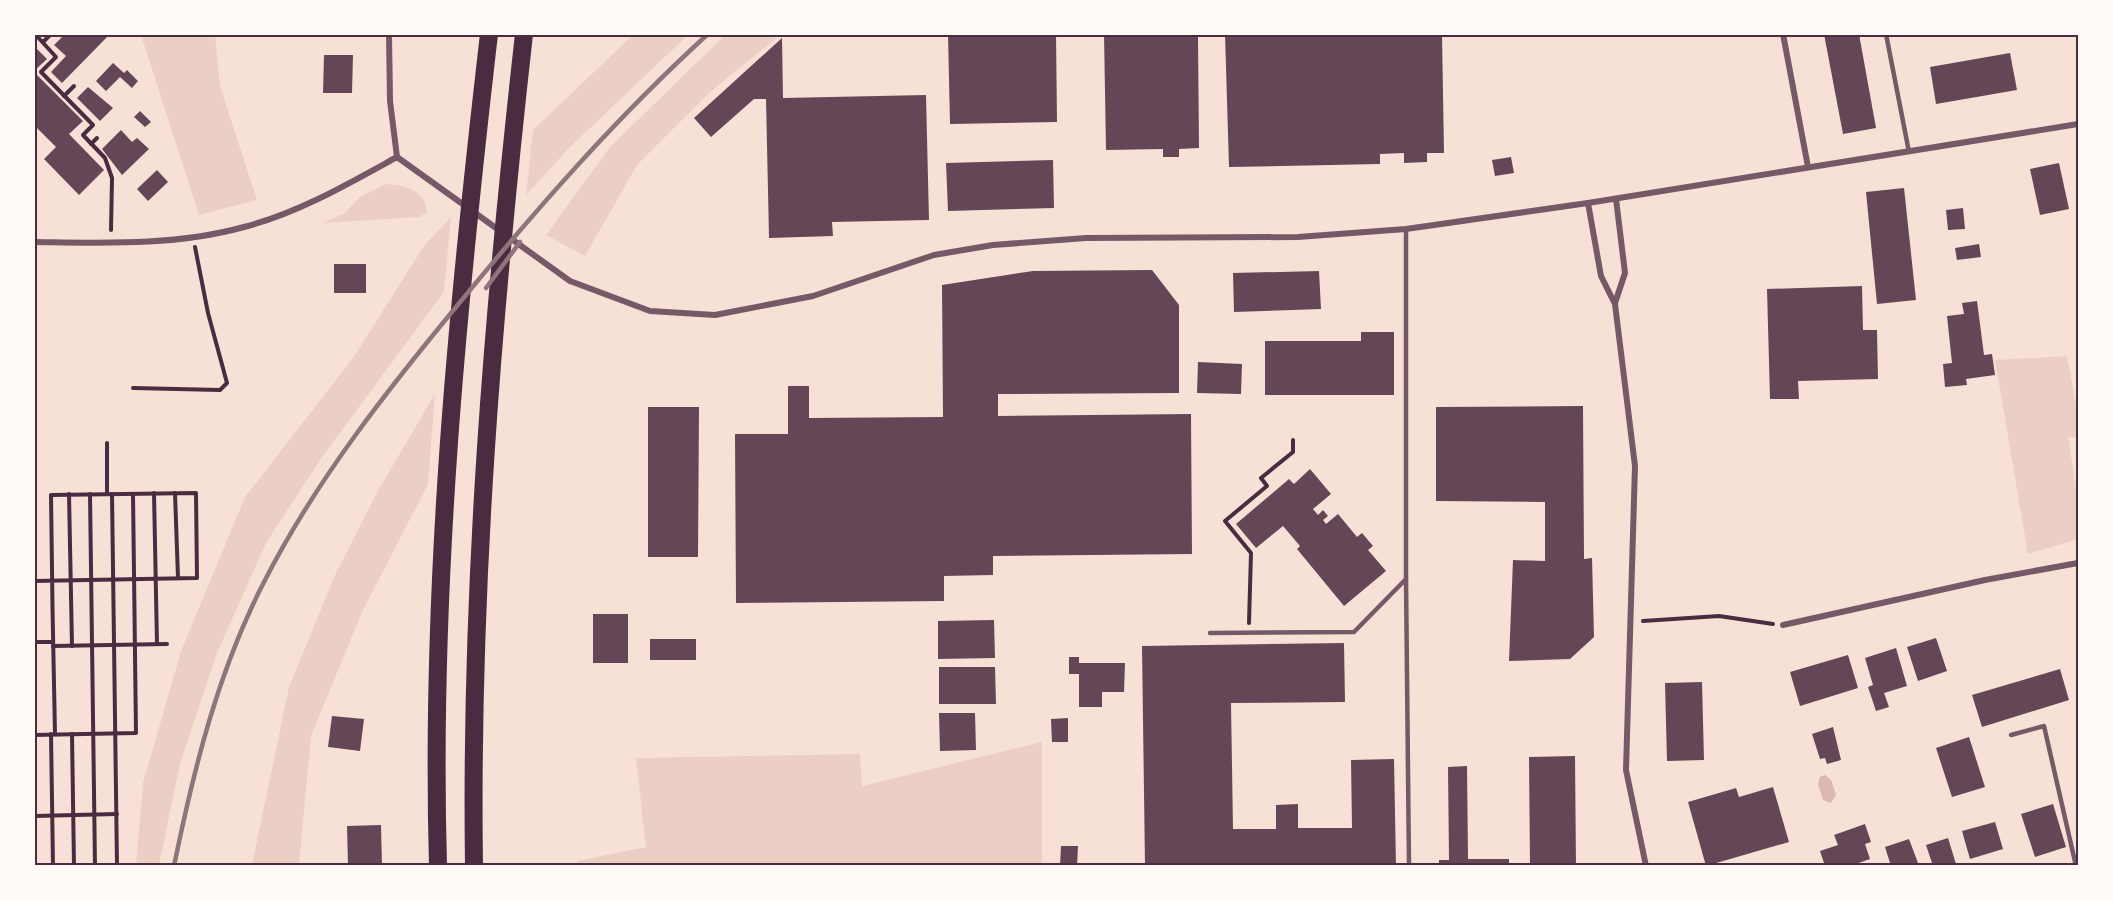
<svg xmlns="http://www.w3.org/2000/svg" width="2113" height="900" viewBox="0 0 2113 900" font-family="'Titillium Web',sans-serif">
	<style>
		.green { fill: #ebcfc5 }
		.water { fill: #dcb8b0 }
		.building { fill: #644757 }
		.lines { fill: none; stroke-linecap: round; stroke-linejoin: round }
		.path { stroke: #4a2c40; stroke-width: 4 }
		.service { stroke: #755966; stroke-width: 4.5 }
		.minor { stroke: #755966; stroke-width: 6 }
		.motorway { stroke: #4a2c40; stroke-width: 18 }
		.rail { stroke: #8f747c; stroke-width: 4.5 }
		.neatline { fill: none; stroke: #4a2c40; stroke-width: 2 }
	</style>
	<rect width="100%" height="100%" fill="#f7e1d7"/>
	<g class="green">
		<polygon points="634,34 688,35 569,148 526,195 533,130"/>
		<polygon points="141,35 215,35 220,86 257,200 199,215"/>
		<polygon points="725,35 780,35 709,93 637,165 585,256 546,235 610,147"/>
		<path d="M386 184C404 185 427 191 427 212L420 217 323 223 345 213 360 197Z"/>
		<polygon points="451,217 444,292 322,457 266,543 217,653 180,764 159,865 136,865 143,783 181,651 245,497 353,358 424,246"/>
		<polygon points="2067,356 2078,415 2078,438 2068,437 2078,501 2078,539 2028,554 1995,360"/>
		<polygon points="435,394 428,484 362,612 311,736 299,865 252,865 289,687 335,575 379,489"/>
		<polygon points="1042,742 1042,865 578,865 577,861 646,847 636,758 860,754 862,786"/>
	</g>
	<polygon class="water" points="1825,775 1831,780 1836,795 1831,803 1823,800 1818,784 1820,777"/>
	<g class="building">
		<polygon points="65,34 110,34 62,83 51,72 66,56 54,45"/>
		<polygon points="948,34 1056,34 1057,122 950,124"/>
		<polygon points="1104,34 1198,36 1199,148 1179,149 1179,157 1163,157 1163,149 1106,150"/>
		<polygon points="1225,34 1442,34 1444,153 1427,153 1427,162 1404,163 1404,153 1380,154 1380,164 1229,167"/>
		<polygon points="1824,34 1859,34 1876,128 1843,134"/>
		<polygon points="782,38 783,98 926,95 929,220 832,222 833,236 769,238 766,99 754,99 711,137 694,118"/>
		<polygon points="34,46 47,59 34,71"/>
		<polygon points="2010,53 2017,90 1936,104 1930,67"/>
		<polygon points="324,55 353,55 352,93 323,93"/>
		<polygon points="113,63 124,73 127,70 138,81 132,88 120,77 106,91 96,81"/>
		<polygon points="34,72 83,121 69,134 104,170 79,195 44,159 56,147 34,125"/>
		<polygon points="88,87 113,108 100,121 77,98"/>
		<polygon points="140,111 151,122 145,127 134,117"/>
		<polygon points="121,130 132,142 137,138 149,149 122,175 102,149"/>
		<polygon points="1511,157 1514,173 1495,176 1492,160"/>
		<polygon points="1053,160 1054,208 948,211 946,163"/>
		<polygon points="2059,163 2069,209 2040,215 2030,169"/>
		<polygon points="157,170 168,182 148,201 137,189"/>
		<polygon points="1904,188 1916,300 1877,304 1866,192"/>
		<polygon points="1963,208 1965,229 1948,230 1946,210"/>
		<polygon points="1979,244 1981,257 1957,260 1955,248"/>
		<rect x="334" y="264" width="32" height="29"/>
		<polygon points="1152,270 1179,305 1179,393 998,394 998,416 1191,414 1192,554 993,556 993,575 944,576 944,601 736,603 735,434 788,434 788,386 809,386 809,418 943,417 942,285 1033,271"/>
		<polygon points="1319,271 1321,309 1234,312 1233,273"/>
		<polygon points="1862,286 1863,330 1877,330 1878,379 1798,381 1799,399 1770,399 1767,289"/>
		<polygon points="1977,301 1984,355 1992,354 1995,375 1966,379 1967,385 1945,387 1943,364 1952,363 1947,316 1964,314 1962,303"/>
		<polygon points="1361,332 1394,332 1394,395 1265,395 1265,341 1361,341"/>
		<polygon points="1198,362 1242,364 1241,394 1197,393"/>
		<polygon points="1583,406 1584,559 1592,558 1594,637 1570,659 1509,661 1513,560 1545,561 1545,502 1436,501 1436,407"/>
		<polygon points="648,407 699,407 698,557 648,557"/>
		<polygon points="1310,469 1331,494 1313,509 1318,515 1323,510 1328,516 1323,520 1326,524 1338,514 1357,537 1362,533 1373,546 1368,550 1386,571 1344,606 1297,549 1300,546 1283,526 1256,548 1236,524 1289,479 1294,484"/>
		<rect x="593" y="614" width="35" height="49"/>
		<polygon points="994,620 995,658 938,659 938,621"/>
		<polygon points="1936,638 1947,671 1918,681 1907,647"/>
		<rect x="650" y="639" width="46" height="21"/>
		<polygon points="1344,643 1345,702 1231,703 1233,829 1276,829 1276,805 1298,804 1298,828 1352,828 1351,760 1394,759 1396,866 1145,866 1142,646"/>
		<polygon points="1896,648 1907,686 1884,693 1889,707 1876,711 1868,687 1873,685 1865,658"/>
		<polygon points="1848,655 1858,688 1800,706 1790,672"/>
		<polygon points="1069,657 1079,657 1079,663 1125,663 1124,692 1102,692 1102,707 1079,707 1079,674 1069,674"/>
		<polygon points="939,667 995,667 996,704 939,704"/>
		<polygon points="2060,669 2069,700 1982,727 1972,695"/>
		<polygon points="1702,682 1704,760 1667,761 1665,683"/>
		<polygon points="939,713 975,713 976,750 940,751"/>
		<polygon points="332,716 364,719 360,751 328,747"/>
		<polygon points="1068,718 1068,742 1052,742 1051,719"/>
		<polygon points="1833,727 1841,760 1827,764 1825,758 1820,759 1812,734"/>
		<polygon points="1969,737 1985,787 1952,797 1936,748"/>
		<polygon points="1575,756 1576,866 1530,866 1529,757"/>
		<polygon points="1467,766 1468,859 1509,859 1509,866 1439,866 1439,860 1449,860 1448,767"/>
		<polygon points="1773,787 1789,842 1706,866 1688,802 1736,788 1739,797"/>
		<polygon points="2053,804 2066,847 2035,857 2021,814"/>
		<polygon points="1995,822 2003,849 1970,859 1962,831"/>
		<polygon points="1865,824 1871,842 1865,844 1870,859 1850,866 1825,866 1820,851 1838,845 1834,835"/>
		<polygon points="381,825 382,866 348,866 347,826"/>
		<polygon points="1948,838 1956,864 1933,866 1926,845"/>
		<polygon points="1909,839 1918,863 1891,866 1885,847"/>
		<polygon points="1061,846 1078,846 1077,866 1060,866"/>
	</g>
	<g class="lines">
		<g class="path">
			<polyline points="35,34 56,57 41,72 93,125 83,135 105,158 112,178 111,230"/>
			<polyline points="43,42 51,34"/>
			<polyline points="64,96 74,86"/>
			<polyline points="91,144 97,138"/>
			<polyline points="133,388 220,390 227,383 208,313 195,247"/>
			<polyline points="107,443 107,494"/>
			<polyline points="154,493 157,644"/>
			<polyline points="175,493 178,578"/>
			<polyline points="69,494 72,646"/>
			<polyline points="90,494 95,866"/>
			<polyline points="112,494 117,866"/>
			<path d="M34 581C89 580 143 579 197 578L196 493 51 495C52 575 53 654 55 734"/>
			<polyline points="1643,621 1719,616 1773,624"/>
			<polyline points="1249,623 1251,553 1225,521 1267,486 1261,478 1293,452 1293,440"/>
			<polyline points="34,642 53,642"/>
			<polyline points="53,646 167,644"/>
			<polyline points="51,734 53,866"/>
			<polyline points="72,734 74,866"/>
			<polyline points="34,735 136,733 133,494"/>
			<polyline points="34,816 117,814"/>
		</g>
		<g class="service">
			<polyline points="1886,34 1909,152"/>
			<polyline points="1406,229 1406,579 1409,866"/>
			<polyline points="1210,633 1354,632 1406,579"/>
			<polyline points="2011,735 2044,726 2076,866"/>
		</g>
		<g class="minor">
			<polyline points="389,34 390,101 397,157"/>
			<polyline points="1783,34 1808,167"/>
			<polyline points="397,157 570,281 650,311 715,315 813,296 934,255 993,245 1086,238 1298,237 1406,229 1588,203 2078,124"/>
			<polyline points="1588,203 1601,276 1615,304 1635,466 1626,770 1646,866"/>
			<path d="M34 242C104 243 175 246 244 227 298 213 348 184 397 157"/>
			<polyline points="1615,303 1625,273 1616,199"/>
			<polyline points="1783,625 1985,580 2078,563"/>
		</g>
		<g class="motorway">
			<path d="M438 866C430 588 457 310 489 34"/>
			<path d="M474 866C470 587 493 311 524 34"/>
		</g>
		<g class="rail">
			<polyline points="486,288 520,242"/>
			<path d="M174 866C194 768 218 671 264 582 316 480 388 389 461 301 538 207 618 116 708 34"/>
		</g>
	</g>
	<rect width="2113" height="900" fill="none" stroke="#fffaf5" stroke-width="72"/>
	<rect x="36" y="36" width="2041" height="828" class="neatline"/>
</svg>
